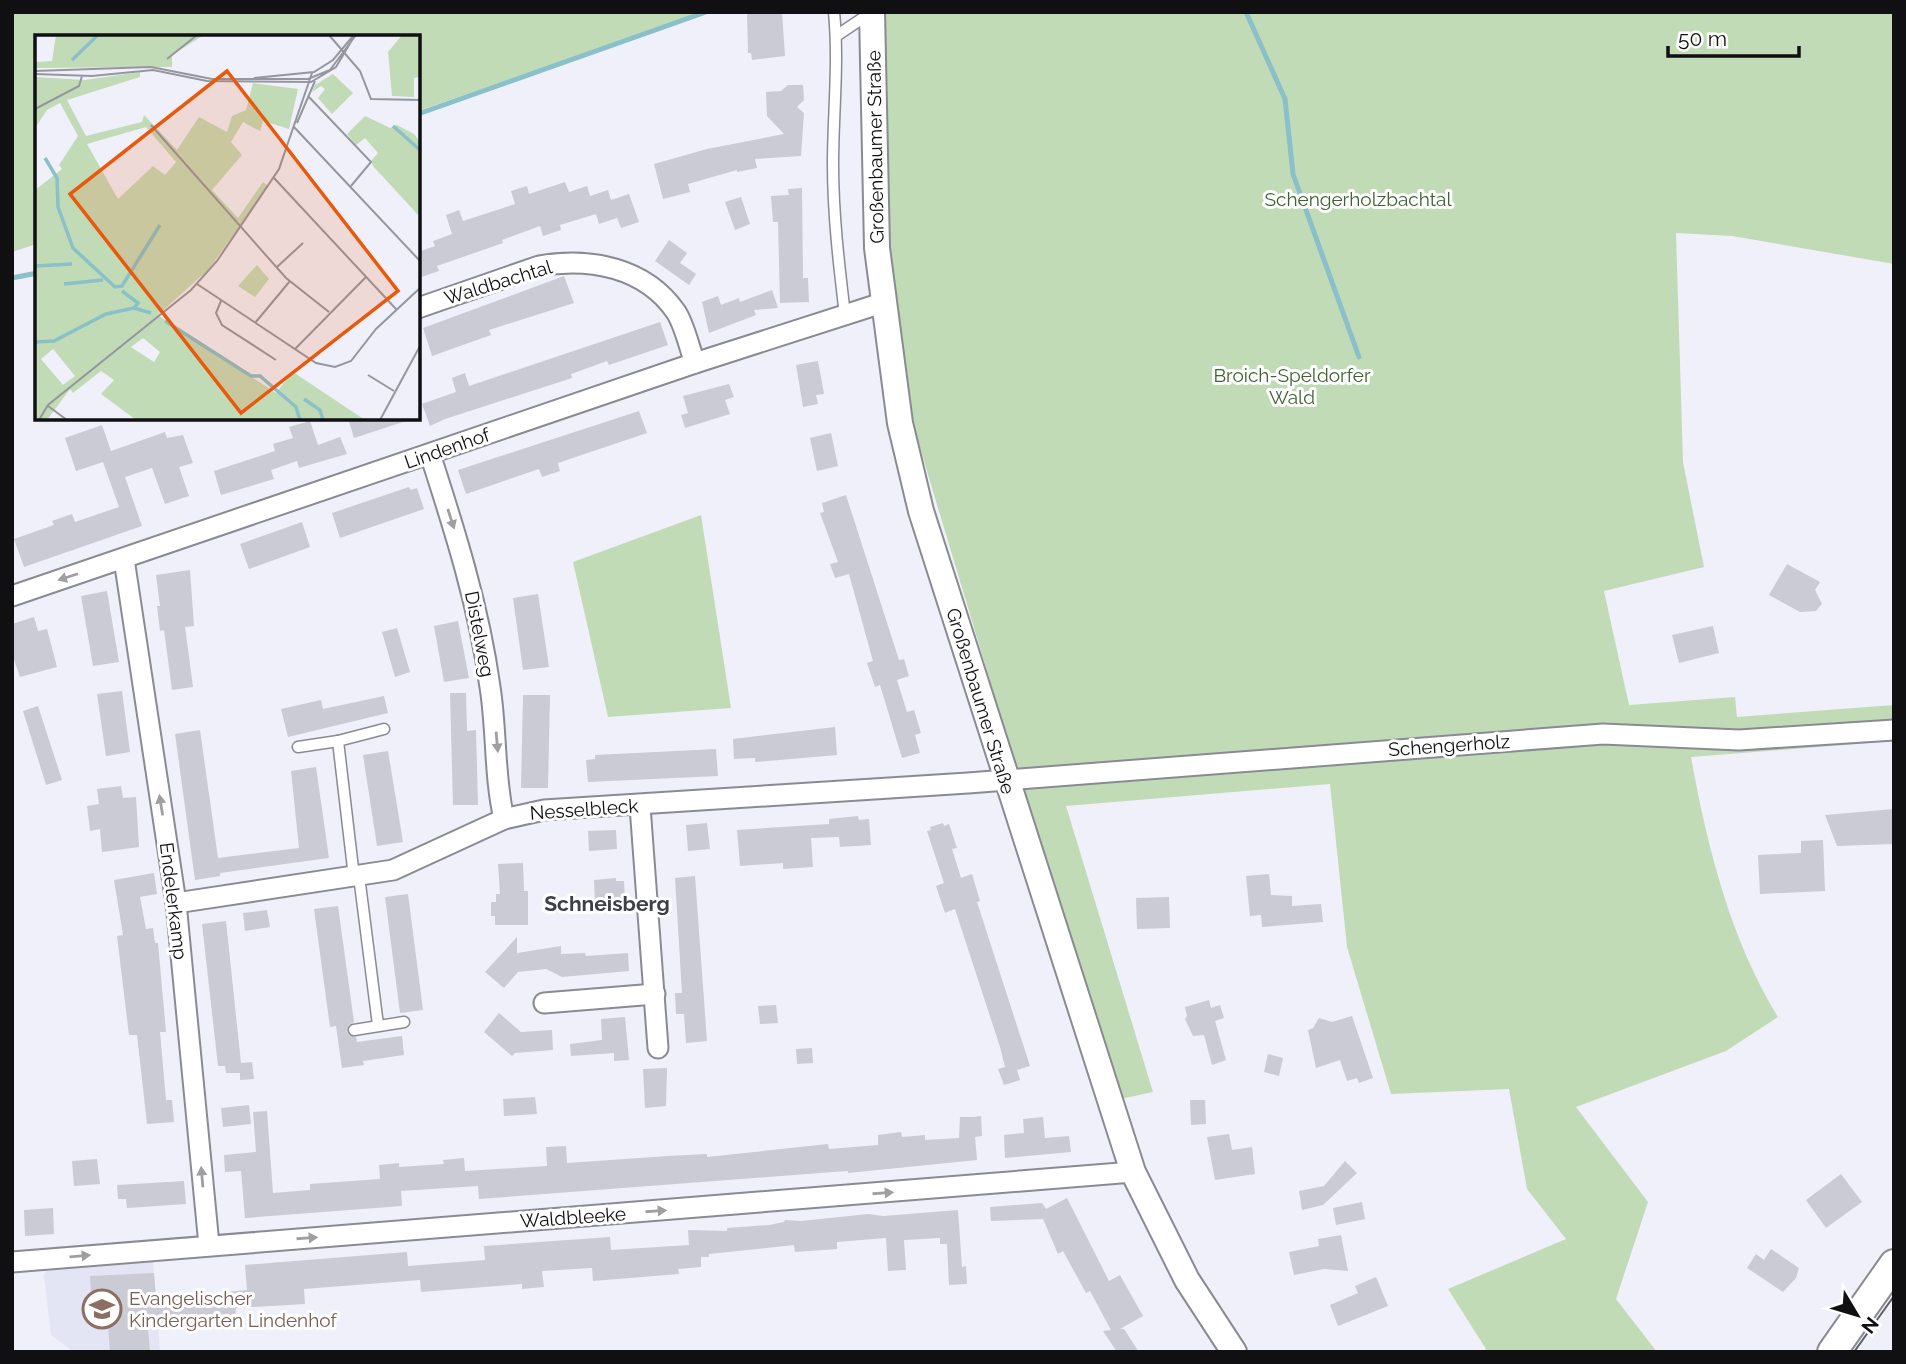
<svg xmlns="http://www.w3.org/2000/svg" width="1906" height="1364" viewBox="0 0 1906 1364" font-family="Raleway,sans-serif">
	<style>
		.built { fill: #e3e4f4 }
		.green { fill: #c2dbb7 }
		.lines { fill: none; stroke-linecap: round; stroke-linejoin: round }
		.stream { stroke: #8ac0c9; stroke-width: 5 }
		.building { fill: #cacbd4 }
		.service-casing { stroke: #8a8a93; stroke-width: 13 }
		.minor-casing { stroke: #8a8a93; stroke-width: 23 }
		.tertiary-casing { stroke: #8a8a93; stroke-width: 28 }
		.secondary-casing { stroke: #8a8a93; stroke-width: 32 }
		.service { stroke: #fff; stroke-width: 10 }
		.minor { stroke: #fff; stroke-width: 19 }
		.tertiary { stroke: #fff; stroke-width: 24 }
		.secondary { stroke: #fff; stroke-width: 28 }
		.tram { stroke: #5e5f64; stroke-width: 2 }
		.oneway { fill: #9f9fa1 }
		.labels { text-anchor: middle; stroke-width: 6; stroke-linejoin: round; paint-order: stroke }
		.street-label { font-size: 19px; fill: #101013; stroke: #fefefe }
		.park-label { font-size: 19px; fill: #40622f; stroke: #fefefe }
		.education-label { font-size: 19px; fill: #785e54; stroke: #fefefe; text-anchor: start }
		.neighbourhood-label { font-size: 21px; font-weight: bold; fill: #3f4047; stroke: #fefefe }
		.inset-river { fill: none; stroke: #8ac0c9; stroke-width: 3.5 }
		.inset-road { fill: none; stroke: #96969e; stroke-width: 2 }
		.view { fill: #e8590c; fill-opacity: 0.15; stroke: #e8590c; stroke-width: 3.5 }
		.inset-edge { fill: none; stroke: #101013; stroke-width: 3.5 }
	</style>
	<rect width="100%" height="100%" fill="#eff0fa"/>
	<polygon class="built" points="153,1260 160,1352 74,1352 51,1335 44,1275 49,1267"/>
	<g class="green">
		<polygon points="12,12 703,12 418,111 418,37 37,37 37,244 12,252"/>
		<path d="M883 12H1894V264L1732 236 1676 233 1683 462 1704 567 1604 591 1629 705 1735 697 1737 717 1894 705V741L1691 757C1707 846 1730 939 1778 1017L1726 1051 1576 1107 1648 1202 1616 1299 1657 1352H1482L1486 1349 1448 1289 1566 1239 1527 1189 1509 1089 1391 1094 1347 947 1330 784 1066 806 1153 1092 1116 1100 914 428 887 243Z"/>
		<polygon points="701,515 731,708 608,717 573,562"/>
	</g>
	<g class="lines">
		<g class="stream">
			<polyline points="1246,12 1285,99 1293,174 1359,357"/>
			<polyline points="418,114 706,12"/>
			<polyline points="12,278 37,273"/>
		</g>
	</g>
	<g class="building">
		<polygon points="747,12 782,12 785,56 752,60 751,53 748,53"/>
		<polygon points="788,85 803,85 804,100 797,107 804,113 801,156 755,159 757,168 737,172 737,170 688,184 690,192 663,199 654,164 707,149 784,134 767,116 766,92 781,91"/>
		<polygon points="565,182 569,192 587,186 590,196 608,190 611,200 629,194 639,222 621,228 617,218 599,224 596,214 560,225 561,230 543,236 540,226 502,240 503,243 437,266 439,271 418,278 418,252 435,246 433,241 452,234 446,215 459,210 463,221 515,204 511,191 527,186 529,194"/>
		<polygon points="802,188 803,278 808,278 809,302 780,303 778,222 773,222 771,196 789,195 788,189"/>
		<polygon points="741,197 750,224 735,230 725,202"/>
		<polygon points="669,240 687,253 680,263 696,274 689,285 655,261"/>
		<polygon points="564,276 574,303 489,330 491,335 432,356 423,328"/>
		<polygon points="772,290 778,308 754,310 756,315 709,333 702,302 718,296 721,305 739,298 740,302"/>
		<polygon points="660,322 668,345 609,365 607,361 571,374 572,378 445,419 430,426 422,404 456,392 452,378 465,373 469,386"/>
		<polygon points="818,361 824,394 816,395 818,404 803,407 796,365"/>
		<polygon points="729,384 734,397 725,400 730,414 685,428 681,415 688,413 683,396"/>
		<polygon points="639,411 647,433 558,463 560,471 542,477 539,469 466,494 458,470"/>
		<polygon points="348,418 405,418 406,421 354,438"/>
		<polygon points="310,421 318,445 340,437 347,454 299,468 297,461 271,470 274,479 221,495 214,471 275,451 273,444 293,438 289,427"/>
		<polygon points="102,425 111,451 165,432 167,438 183,435 193,463 179,467 189,496 165,504 152,468 125,477 142,526 24,567 14,539 54,525 52,521 72,514 75,522 119,507 103,462 76,471 65,438"/>
		<polygon points="831,433 838,466 817,471 810,438"/>
		<polygon points="409,487 411,490 417,488 424,509 340,538 332,513"/>
		<polygon points="846,495 899,660 904,659 909,676 897,680 907,712 914,710 921,733 915,735 920,753 902,758 880,685 875,687 867,663 873,661 849,574 835,578 830,564 838,562 820,513 824,512 822,503"/>
		<polygon points="302,522 310,547 249,569 240,544"/>
		<polygon points="1787,564 1820,582 1815,590 1822,604 1816,611 1800,612 1769,595"/>
		<polygon points="190,570 194,626 185,627 193,687 172,690 164,630 160,631 157,606 160,606 156,575"/>
		<polygon points="107,591 119,662 93,666 81,596"/>
		<polygon points="538,594 549,667 523,670 513,598"/>
		<polygon points="34,617 38,631 47,629 57,667 20,677 12,654 12,624"/>
		<polygon points="458,621 469,678 444,682 434,626"/>
		<polygon points="1713,626 1719,653 1679,663 1672,635"/>
		<polygon points="397,628 410,672 395,677 382,632"/>
		<polygon points="122,691 130,752 106,756 97,694"/>
		<polygon points="450,693 466,693 467,731 476,730 478,805 453,805"/>
		<polygon points="523,695 550,695 548,788 521,788"/>
		<polygon points="384,696 388,713 288,737 281,709 321,700 323,709"/>
		<polygon points="38,706 62,780 46,785 23,711"/>
		<polygon points="835,727 837,755 755,762 755,758 734,759 733,739"/>
		<polygon points="200,730 218,858 299,848 291,771 316,767 329,858 220,873 220,876 195,880 175,734"/>
		<polygon points="716,749 718,776 588,782 586,760 595,759 595,755"/>
		<polygon points="388,751 403,842 377,846 363,755"/>
		<polygon points="121,786 123,798 136,797 139,847 102,852 100,829 90,831 87,806 99,804 97,789"/>
		<polygon points="1894,809 1894,844 1837,846 1825,815"/>
		<polygon points="858,816 859,820 869,819 871,845 840,847 839,837 811,838 813,867 783,869 783,863 740,866 737,830 829,824 829,819"/>
		<polygon points="707,823 710,849 688,851 686,825"/>
		<polygon points="943,823 944,826 949,824 957,848 952,849 961,878 972,874 980,901 977,902 1030,1066 1017,1070 1020,1080 1004,1085 998,1069 1005,1067 1000,1047 955,909 945,913 936,886 944,883 927,831 931,830 930,827"/>
		<polygon points="616,830 617,849 589,851 588,831"/>
		<polygon points="1823,840 1825,891 1760,894 1758,855 1801,853 1801,841"/>
		<polygon points="523,863 524,891 528,891 528,925 495,925 495,916 491,916 491,902 496,902 496,894 500,894 498,864"/>
		<polygon points="154,873 157,894 140,897 146,929 153,928 155,943 158,943 166,1032 160,1032 166,1100 172,1100 174,1122 147,1124 137,1035 129,1035 117,936 123,935 114,880"/>
		<polygon points="1269,874 1271,895 1292,896 1292,906 1321,904 1323,922 1262,927 1261,915 1250,916 1246,876"/>
		<polygon points="695,876 707,1041 686,1043 684,1014 676,1014 675,993 682,993 675,878"/>
		<polygon points="616,878 616,881 624,881 625,901 595,903 594,880"/>
		<polygon points="408,894 423,1010 400,1013 385,897"/>
		<polygon points="1169,897 1170,928 1137,929 1136,898"/>
		<polygon points="338,906 354,1022 349,1025 347,1032 356,1037 357,1042 402,1036 404,1055 363,1061 364,1065 342,1068 336,1026 330,1027 314,909"/>
		<polygon points="267,910 270,927 245,931 243,913"/>
		<polygon points="226,921 241,1063 252,1062 254,1079 240,1080 240,1073 226,1073 225,1066 218,1066 202,924"/>
		<polygon points="517,937 517,953 561,946 561,954 585,953 586,956 628,953 629,971 562,977 546,969 518,972 504,988 485,972"/>
		<polygon points="1209,1000 1211,1008 1220,1005 1224,1018 1215,1021 1226,1060 1212,1065 1204,1035 1193,1036 1185,1019 1187,1016 1185,1007"/>
		<polygon points="776,1005 778,1023 760,1024 758,1006"/>
		<polygon points="499,1013 521,1032 552,1030 553,1050 515,1053 512,1056 484,1032"/>
		<polygon points="1352,1016 1373,1078 1359,1083 1357,1078 1347,1081 1340,1060 1316,1068 1308,1030 1313,1028 1319,1018 1332,1022"/>
		<polygon points="625,1017 629,1060 614,1061 614,1053 571,1056 570,1044 602,1040 601,1019"/>
		<polygon points="812,1048 813,1063 797,1064 796,1049"/>
		<polygon points="1268,1054 1283,1058 1279,1076 1264,1072"/>
		<polygon points="667,1068 666,1106 645,1108 643,1069"/>
		<polygon points="535,1097 537,1114 504,1116 503,1099"/>
		<polygon points="1190,1100 1205,1100 1206,1124 1191,1125"/>
		<polygon points="249,1105 251,1124 223,1127 221,1108"/>
		<polygon points="267,1111 273,1193 310,1190 310,1184 380,1179 379,1165 399,1163 399,1167 444,1164 443,1160 464,1158 465,1171 547,1166 546,1147 566,1146 567,1163 668,1156 707,1154 707,1157 828,1144 829,1149 878,1145 878,1135 901,1132 902,1137 925,1135 925,1140 959,1138 960,1117 974,1117 981,1116 982,1136 975,1137 977,1160 848,1173 848,1171 833,1172 479,1199 478,1186 401,1191 402,1206 245,1218 241,1171 225,1172 224,1155 256,1152 253,1112"/>
		<polygon points="1043,1117 1045,1138 1069,1136 1071,1152 1005,1158 1004,1135 1024,1133 1023,1119"/>
		<polygon points="1229,1134 1232,1150 1252,1147 1255,1174 1215,1180 1207,1137"/>
		<polygon points="97,1159 100,1184 74,1186 72,1161"/>
		<polygon points="1345,1161 1357,1173 1323,1205 1302,1210 1299,1191 1324,1186"/>
		<polygon points="1841,1174 1862,1202 1826,1228 1806,1200"/>
		<polygon points="184,1181 186,1204 127,1208 126,1199 118,1199 117,1185"/>
		<polygon points="1067,1198 1109,1281 1120,1275 1143,1316 1120,1329 1124,1329 1139,1352 1117,1352 1103,1331 1111,1330 1090,1291 1086,1293 1063,1251 1058,1254 1043,1219 991,1221 990,1207 1042,1203 1046,1209"/>
		<polygon points="1362,1202 1365,1219 1336,1225 1333,1208"/>
		<polygon points="53,1208 54,1234 25,1236 24,1210"/>
		<polygon points="958,1210 962,1267 966,1266 967,1284 949,1285 947,1244 940,1244 940,1238 904,1240 906,1270 888,1271 886,1238 837,1242 837,1249 795,1252 794,1245 709,1254 709,1257 701,1257 701,1267 678,1269 679,1274 593,1281 592,1268 542,1271 544,1287 522,1289 522,1284 421,1292 420,1280 304,1289 305,1304 236,1308 235,1323 148,1329 150,1352 110,1352 107,1310 92,1311 90,1276 154,1273 156,1297 206,1294 247,1290 245,1265 407,1252 408,1266 485,1260 484,1246 610,1237 611,1250 689,1245 688,1230 727,1231 727,1228 769,1225 784,1222 785,1220 801,1221 868,1214 883,1216"/>
		<polygon points="1341,1235 1348,1271 1324,1269 1294,1275 1289,1252 1319,1246 1318,1239"/>
		<polygon points="1771,1249 1799,1268 1796,1278 1783,1292 1747,1268 1756,1254 1764,1260"/>
		<polygon points="1376,1277 1388,1306 1338,1326 1330,1305 1358,1293 1355,1286"/>
	</g>
	<g class="lines">
		<defs>
			<g id="service">
				<path d="M834 12C839 63 833 114 833 164 833 215 839 265 845 315"/>
				<polyline points="836,36 869,14"/>
				<polyline points="298,747 338,741"/>
				<polyline points="359,876 378,1025"/>
				<polyline points="354,877 338,741 384,729"/>
				<polyline points="354,1030 404,1022"/>
			</g>
			<g id="minor">
				<path d="M418 308 539 266C589 257 645 267 676 312 685 326 689 347 695 363"/>
				<path d="M430 454C455 531 479 607 490 687 497 731 494 776 504 819"/>
				<polyline points="124,559 176,903 209,1245"/>
				<polyline points="12,596 695,363 882,303"/>
				<polyline points="640,806 658,1048"/>
				<polyline points="176,903 393,870 504,819 544,810 968,783 1603,734 1739,740 1894,730"/>
				<polyline points="544,1003 655,994"/>
				<polyline points="12,1262 1133,1172"/>
			</g>
			<polyline id="tertiary" points="872,12 877,248 900,423 921,511 1133,1172 1187,1280 1234,1352"/>
			<polyline id="secondary" points="1832,1352 1894,1264"/>
		</defs>
		<use href="#service" class="service-casing"/>
		<use href="#minor" class="minor-casing"/>
		<use href="#tertiary" class="tertiary-casing"/>
		<use href="#secondary" class="secondary-casing"/>
		<use href="#service" class="service"/>
		<use href="#minor" class="minor"/>
		<use href="#tertiary" class="tertiary"/>
		<use href="#secondary" class="secondary"/>
		<polyline class="tram" points="1854,1352 1894,1296"/>
	</g>
	<defs><path id="oneway-solid" d="M-6-.8H1V-3.2L6.5 0L1 3.2V.8H-6Z" transform="scale(1.75)"/></defs>
	<g class="oneway">
		<use href="#oneway-solid" transform="translate(451 519) rotate(72)"/>
		<use href="#oneway-solid" transform="translate(68 577) rotate(162)"/>
		<use href="#oneway-solid" transform="translate(497 742) rotate(85)"/>
		<use href="#oneway-solid" transform="translate(161 805) rotate(-99)"/>
		<use href="#oneway-solid" transform="translate(202 1177) rotate(-95)"/>
		<use href="#oneway-solid" transform="translate(883 1193) rotate(-4)"/>
		<use href="#oneway-solid" transform="translate(656 1211) rotate(-4)"/>
		<use href="#oneway-solid" transform="translate(307 1238) rotate(-4)"/>
		<use href="#oneway-solid" transform="translate(80 1256) rotate(-5)"/>
	</g>
	<defs>
		<symbol id="school-ring" viewBox="-11 -11 22 22"><circle r="9.5" fill="#fefefe" stroke="#8d6e63" stroke-width="1.5"/><path d="M0-5L7-2L0 1L-7-2ZM-4 1L0 2.5L4 1V4Q0 6-4 4Z" fill="#8d6e63"/></symbol>
	</defs>
	<g fill-rule="evenodd">
		<use href="#school-ring" x="80" y="1287" width="44" height="44"/>
	</g>
	<g class="labels">
		<g class="street-label">
			<text transform="translate(875 147) rotate(-91)" y="7">Großenbaumer Straße</text>
			<text transform="translate(498 282) rotate(-17)" y="7">Waldbachtal</text>
			<text transform="translate(447 448) rotate(-19)" y="7">Lindenhof</text>
			<text transform="translate(480 634) rotate(79)" y="7">Distelweg</text>
			<text transform="translate(981 701) rotate(73)" y="7">Großenbaumer Straße</text>
			<text transform="translate(1449 745) rotate(-4)" y="7">Schengerholz</text>
			<text transform="translate(584 809) rotate(-4)" y="7">Nesselbleck</text>
			<text transform="translate(174 901) rotate(83)" y="7">Endelerkamp</text>
			<text transform="translate(573 1217) rotate(-4)" y="7">Waldbleeke</text>
		</g>
		<g class="park-label">
			<text x="1358" y="206">Schengerholzbachtal</text>
			<text x="1292" y="382">Broich-Speldorfer<tspan x="1292" dy="22">Wald</tspan></text>
		</g>
		<g class="education-label">
			<text x="129" y="1305">Evangelischer<tspan x="129" dy="22">Kindergarten Lindenhof</tspan></text>
		</g>
		<g class="neighbourhood-label">
			<text x="607" y="911">Schneisberg</text>
		</g>
	</g>
	<g transform="translate(35 35)">
		<rect width="385" height="385" fill="#eff0fa"/>
		<path d="M21 0H169L137 20V32L0 33V27L17 26ZM367 0H385V42L379 43V62L357 61 353 17ZM105 37V42L32 65 51 101 107 87 109 80 142 115 164 82 192 97 197 81 211 75 218 48 263 54 254 94 228 86 225 96 208 87 196 107 207 120 177 155 203 183 228 147 233 151 174 234 123 280 241 358 258 337 330 385H101L66 359 79 345 66 336 38 358 35 354 12 385H0V155L27 134 24 130 43 101 25 68 12 75 0 93V42L50 45ZM111 92 141 127 130 140 118 131 83 164 52 109ZM108 303 125 317 119 327 96 312ZM18 314 40 341 28 350 6 324ZM298 39 318 58 297 79 283 63 290 54 286 51 277 57 280 50ZM330 81 355 93 362 90 379 99 385 107V182L338 131 336 126 343 118 330 103 321 110 312 99ZM222 230 234 244 220 262 203 251Z" fill="#c2dbb7" fill-rule="evenodd"/>
		<path class="inset-river" d="M37 25 63 0M358 91 385 115M10 123 22 143 23 172 38 213 80 252 87 251 125 190M0 231 37 229M29 249 68 245M87 256 103 268 99 273M130 286 216 341H225L261 372 265 385M0 307 19 306 71 279 99 273 116 278M269 364 285 375 288 385"/>
		<path class="inset-road" d="M294 0 325 36 336 64 385 65M132 24 162 0M0 36 116 32 177 44H273L295 35 321 0M0 39 57 41 118 35 172 46 276 47 301 32 320 0M219 43 279 37 298 25 318 1M273 61 336 127 316 151M0 74 44 51 47 41M262 88 280 46M116 90 251 243 294 277M259 92 385 226M239 143 361 274M242 232 268 208M162 249 281 328 300 332 316 326 341 294 385 253M186 266 181 278 187 290 241 325M220 288 255 246M260 314 331 242M333 340 359 356M13 371 32 385M4 385 13 370 156 255 182 226 244 134 277 38M345 385 385 311"/>
		<path class="view" d="M192 36 363 256 206 378 35 159Z"/>
		<rect width="385" height="385" class="inset-edge"/>
	</g>
	<rect width="1906" height="1364" fill="none" stroke="#101013" stroke-width="28"/>
	<g transform="translate(1857 1315) rotate(128)" stroke="#fefefe" stroke-width="5" paint-order="stroke">
	<path d="M0-5L12 26L0 18L-12 26Z" fill="#101013"/>
	<text y="-10" font-size="19" font-weight="bold" text-anchor="middle" fill="#101013">N</text>
	</g>
	<path d="M1668 46v10h131v-10" fill="none" stroke="#101013" stroke-width="3.5"/>
	<text x="1678" y="46" font-size="21" fill="#101013" stroke="#fefefe" stroke-width="5" paint-order="stroke">50 m</text>
</svg>
